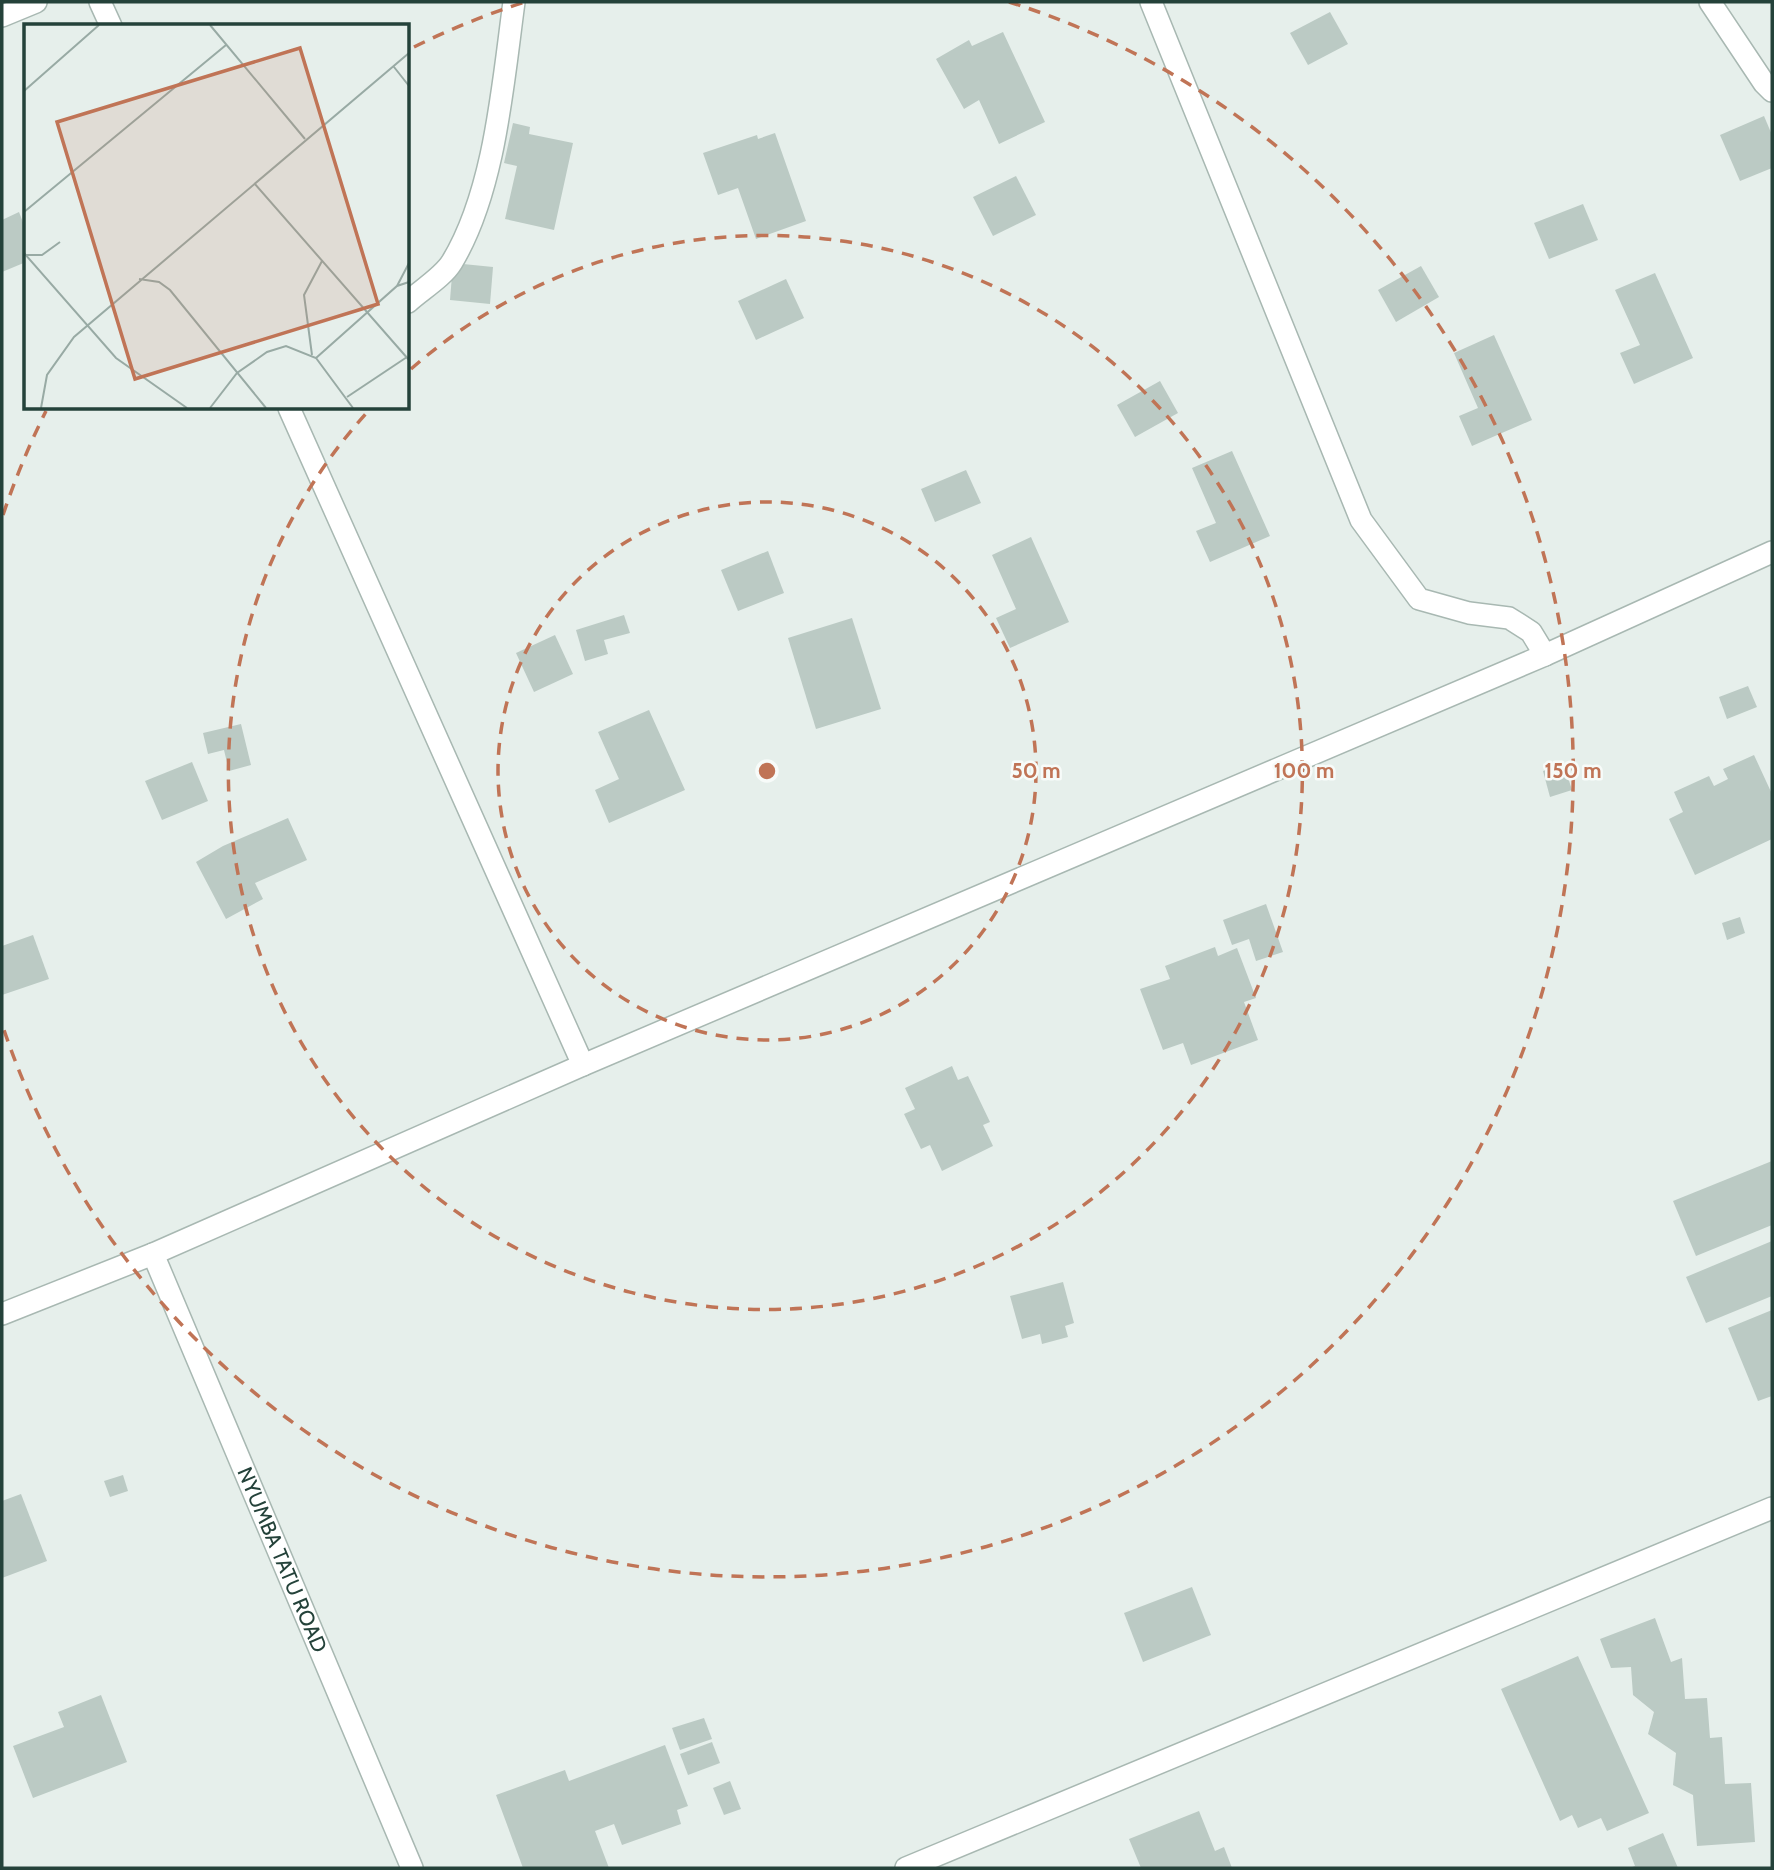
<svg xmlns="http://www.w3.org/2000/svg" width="1774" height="1870" viewBox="0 0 1774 1870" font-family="Cabin,sans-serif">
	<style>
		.building { fill: #bbcac4 }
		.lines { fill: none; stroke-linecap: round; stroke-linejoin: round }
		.street-casing { stroke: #a8b8b2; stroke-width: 24 }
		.street { stroke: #fff; stroke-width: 21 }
		.ring { fill: none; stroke: #c07456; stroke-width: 3.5; stroke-dasharray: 12 9 }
		.labels { text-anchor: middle; stroke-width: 5; stroke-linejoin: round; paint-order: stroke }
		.street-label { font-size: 21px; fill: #24423a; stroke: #f7fbf9 }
		.inset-road { fill: none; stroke: #98aaa4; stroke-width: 2 }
		.view { fill: #c07456; fill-opacity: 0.15; stroke: #c07456; stroke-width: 3.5 }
		.inset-edge { fill: none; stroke: #24423a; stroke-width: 3.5 }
		.centre { fill: #c07456; stroke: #f7fbf9; stroke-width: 3.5 }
		.ring-label { font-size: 21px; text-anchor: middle; font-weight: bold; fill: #c07456; stroke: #f7fbf9; stroke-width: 5; stroke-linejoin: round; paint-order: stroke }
	</style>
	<rect width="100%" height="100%" fill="#e6efeb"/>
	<g class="building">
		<polygon points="1330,12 1348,44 1308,65 1290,33"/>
		<polygon points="1003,32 1045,122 999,144 979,100 964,109 936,59 969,40 972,46"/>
		<polygon points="1764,116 1772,135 1772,168 1740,181 1720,135"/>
		<polygon points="513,123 530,127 529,134 573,143 554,230 505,219 517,166 504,163"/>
		<polygon points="775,133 806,221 756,239 738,188 718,195 703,153 757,135 758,139"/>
		<polygon points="1016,176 1036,215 993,236 973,197"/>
		<polygon points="1583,204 1598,240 1549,259 1534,223"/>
		<polygon points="19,212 26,230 26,262 2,272 2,220"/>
		<polygon points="453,263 493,267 490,304 450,300"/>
		<polygon points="1421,266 1439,297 1396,322 1378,290"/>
		<polygon points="1655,273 1693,358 1634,384 1620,353 1640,345 1615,290"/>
		<polygon points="786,279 804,318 756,340 738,301"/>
		<polygon points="1494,335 1532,420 1472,446 1459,416 1478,408 1454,353"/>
		<polygon points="1160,381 1178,413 1135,437 1117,405"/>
		<polygon points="1232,451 1270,536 1210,562 1196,531 1216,523 1192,468"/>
		<polygon points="966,470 981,503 935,522 921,489"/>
		<polygon points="1031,537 1069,622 1010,648 996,618 1016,609 992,555"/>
		<polygon points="768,551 784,593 738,611 721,570"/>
		<polygon points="624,615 630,633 604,640 608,654 585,661 576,630"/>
		<polygon points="852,618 881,709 816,729 788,638"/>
		<polygon points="555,635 573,674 534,692 516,653"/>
		<polygon points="1748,686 1757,707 1727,719 1719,697"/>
		<polygon points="649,710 685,790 609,823 595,790 619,779 598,732"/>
		<polygon points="241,724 251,765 229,771 224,750 208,754 203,733"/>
		<polygon points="1754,755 1772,794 1772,839 1695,875 1669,819 1683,812 1674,792 1709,776 1714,786 1728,779 1723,769"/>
		<polygon points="192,762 208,801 162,820 145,781"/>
		<polygon points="1564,765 1572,790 1550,797 1543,771"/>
		<polygon points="288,818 307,860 255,883 263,899 226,919 196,862 223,846"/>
		<polygon points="1266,904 1283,952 1256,961 1249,939 1232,945 1223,920"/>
		<polygon points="1740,917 1745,933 1727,940 1722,923"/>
		<polygon points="33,935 49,979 2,995 2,946"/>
		<polygon points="1215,947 1218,956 1237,948 1256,998 1244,1002 1258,1040 1191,1065 1183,1043 1163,1050 1140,989 1170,979 1165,966"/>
		<polygon points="952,1066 958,1080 968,1076 990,1122 983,1125 993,1146 942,1171 930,1145 921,1149 904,1114 915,1109 905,1088"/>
		<polygon points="1772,1161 1772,1225 1696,1256 1673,1201"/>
		<polygon points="1772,1241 1772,1296 1706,1323 1686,1277"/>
		<polygon points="1063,1282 1074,1323 1065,1326 1068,1337 1042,1344 1040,1334 1022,1339 1010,1296"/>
		<polygon points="1772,1310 1772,1396 1758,1401 1728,1328"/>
		<polygon points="123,1475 128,1491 110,1497 104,1481"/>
		<polygon points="21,1494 47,1561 2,1578 2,1501"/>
		<polygon points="1192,1587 1211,1635 1143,1662 1124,1613"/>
		<polygon points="1655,1618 1671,1662 1682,1658 1685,1699 1707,1698 1710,1738 1722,1737 1725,1784 1751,1783 1755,1842 1697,1846 1693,1795 1673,1785 1676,1753 1648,1734 1654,1712 1633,1695 1631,1667 1611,1668 1600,1639"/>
		<polygon points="1578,1656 1649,1813 1607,1831 1601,1818 1578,1828 1572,1815 1560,1821 1501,1689"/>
		<polygon points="101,1695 127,1762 33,1798 13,1746 64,1727 58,1712"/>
		<polygon points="704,1718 712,1739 680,1750 672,1728"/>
		<polygon points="712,1742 720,1763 688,1775 680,1754"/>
		<polygon points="665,1745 688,1806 677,1810 681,1824 622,1845 614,1824 595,1831 609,1868 523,1868 496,1795 565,1770 569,1781"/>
		<polygon points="730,1781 741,1809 724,1815 713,1788"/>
		<polygon points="1199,1811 1215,1851 1224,1847 1232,1868 1141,1868 1129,1839"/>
		<polygon points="1663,1833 1678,1868 1629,1868 1635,1866 1628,1848"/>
	</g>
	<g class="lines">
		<defs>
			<g id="street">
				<polyline points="100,2 111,26"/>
				<polyline points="1151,2 1361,520 1419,599 1469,613 1509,618 1531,632 1545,655"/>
				<polyline points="1710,2 1764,83 1772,91"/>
				<polyline points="2,16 36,2"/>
				<path d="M408 302C421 290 443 277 452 262 495 191 503 83 514 2"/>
				<polyline points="289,408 583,1065"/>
				<path id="s1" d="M153 1254 412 1868"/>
				<polyline points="2,1314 153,1254 583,1065 1545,655 1772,552"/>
				<polyline points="906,1868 1772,1508"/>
			</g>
		</defs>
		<use href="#street" class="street-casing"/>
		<use href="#street" class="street"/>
	</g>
	<g class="ring">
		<circle cx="767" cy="771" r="269"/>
		<path d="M411 369A537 537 0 1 1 371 408"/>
		<path d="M3 515A806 806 0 0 1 46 411M414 47A806 806 0 0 1 525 2M1009 2A806 806 0 1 1 3 1027"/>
	</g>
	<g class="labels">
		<g class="street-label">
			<text dy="7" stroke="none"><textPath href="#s1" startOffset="332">NYUMBA TATU ROAD</textPath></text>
		</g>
	</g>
	<g transform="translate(24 24)">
		<rect width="385" height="385" fill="#e6efeb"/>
		<path class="inset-road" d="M186 1 281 115M370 43 385 62M0 67 75 1M230 159 385 336M0 188 202 21M0 229 92 334 163 384M2 231H18L36 218M115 255 135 258 146 266 242 384M373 262 385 239M288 331 280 271 298 237M292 334 373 262 385 258M323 373 383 333M17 384 23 351 50 313 385 29M186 384 213 349 243 328 262 322 292 334 329 384"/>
		<path class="view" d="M276 24 354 280 111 355 33 98Z"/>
		<rect width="385" height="385" class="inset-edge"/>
	</g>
	<circle cx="767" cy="771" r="10" class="centre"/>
	<g class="ring-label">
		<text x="1036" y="778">50 m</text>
		<text x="1304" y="778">100 m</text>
		<text x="1573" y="778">150 m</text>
	</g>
	<rect width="1774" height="1870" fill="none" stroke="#24423a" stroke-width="7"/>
</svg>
